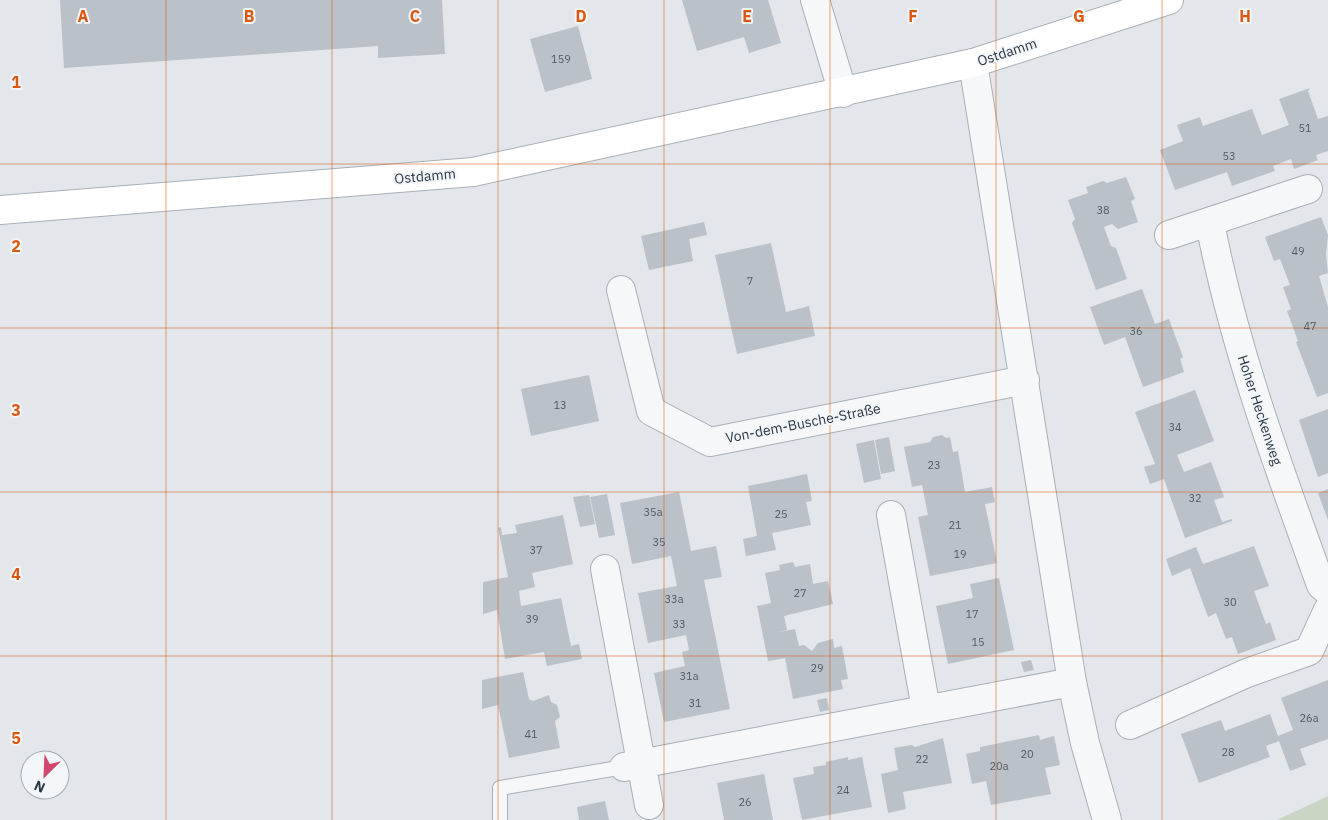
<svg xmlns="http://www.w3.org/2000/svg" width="1328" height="820" viewBox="0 0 1328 820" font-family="'IBM Plex Sans',sans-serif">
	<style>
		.green { fill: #cbd5c4 }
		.building { fill: #bac1c9 }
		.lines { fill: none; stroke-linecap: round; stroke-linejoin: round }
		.lane-casing { stroke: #a8afb6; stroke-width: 16 }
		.street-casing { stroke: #a8afb6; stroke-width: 30 }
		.secondary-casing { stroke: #a8afb6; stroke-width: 30 }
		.lane { stroke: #f6f7f9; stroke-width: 14 }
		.street { stroke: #f6f7f9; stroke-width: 28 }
		.secondary { stroke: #fff; stroke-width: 28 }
		.grid { fill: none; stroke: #de570f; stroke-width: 1; stroke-opacity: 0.55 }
		.labels { text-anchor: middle; stroke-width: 4; stroke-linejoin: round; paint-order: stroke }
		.number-label { font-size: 11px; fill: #4e5a65 }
		.street-label { font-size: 14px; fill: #2a3744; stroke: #f3f6f8 }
		.grid-label { font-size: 16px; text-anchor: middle; font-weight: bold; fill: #de570f; stroke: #f3f6f8; stroke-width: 4; stroke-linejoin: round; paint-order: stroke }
	</style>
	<rect width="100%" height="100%" fill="#e3e7eb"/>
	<polygon class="green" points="1328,796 1328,820 1277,820"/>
	<g class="building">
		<polygon points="60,0 442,0 445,54 378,58 378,46 64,68"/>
		<polygon points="682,0 768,0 781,43 749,53 744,37 697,51"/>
		<polygon points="578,26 592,79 545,92 530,39"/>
		<polygon points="1310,88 1308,91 1318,119 1328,116 1328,151 1316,155 1318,160 1294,169 1291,159 1273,166 1275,171 1232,186 1227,172 1175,190 1160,150 1183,141 1177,125 1200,117 1203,126 1252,109 1262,135 1289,125 1279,99"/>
		<polygon points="1126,177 1135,199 1131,201 1138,222 1118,229 1112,224 1104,227 1111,246 1116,248 1127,279 1096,290 1072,223 1075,219 1068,200 1088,193 1086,187 1103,181 1107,183"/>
		<polygon points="1321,217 1328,235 1326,254 1328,273 1319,276 1328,307 1328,393 1317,397 1296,342 1298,341 1287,311 1291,309 1283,287 1290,285 1280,259 1274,261 1265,237"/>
		<polygon points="704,222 707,235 689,239 693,261 649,270 641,236"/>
		<polygon points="771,243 786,312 809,306 815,336 737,354 715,255"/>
		<polygon points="1142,289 1155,324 1169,319 1183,357 1180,359 1184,372 1143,387 1125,337 1104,345 1090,307"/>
		<polygon points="589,375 599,421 531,436 521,389"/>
		<polygon points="1195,390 1214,441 1177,455 1184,472 1211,462 1224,497 1214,500 1222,522 1232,519 1232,521 1185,538 1164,479 1150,484 1144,467 1155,464 1135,412"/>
		<polygon points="1328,409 1328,473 1318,477 1299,420"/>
		<polygon points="942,435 946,438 950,437 953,452 958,451 965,492 992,487 995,502 985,504 997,563 930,576 918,517 928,515 922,485 912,487 904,447 930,442 933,437"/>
		<polygon points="889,437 895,471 881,474 875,440"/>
		<polygon points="874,440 881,479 864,483 856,444"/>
		<polygon points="807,474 812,501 806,502 811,525 772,533 776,550 746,556 743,539 757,536 748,486"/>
		<polygon points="1328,489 1328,520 1318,493"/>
		<polygon points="679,492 691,551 716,546 722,577 704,580 730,709 664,722 654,673 685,666 682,652 689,650 686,635 648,643 638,593 677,586 671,556 632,564 620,503"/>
		<polygon points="607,494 615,535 599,538 590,497"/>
		<polygon points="589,495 595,524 580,527 573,497"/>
		<polygon points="563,515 573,564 532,573 535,587 519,591 521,606 561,598 571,646 579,644 582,659 547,666 544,652 505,659 497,610 483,614 483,582 508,577 498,528 501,527 502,535 517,533 515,525"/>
		<polygon points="1254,546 1269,586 1254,591 1266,624 1270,622 1276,640 1238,654 1232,637 1226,639 1216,613 1208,617 1190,568 1172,576 1166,559 1196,547 1203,564"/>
		<polygon points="793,562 795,567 810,564 813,584 828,581 833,604 784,616 787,630 773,633 795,629 799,646 804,645 812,651 818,643 833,639 834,648 842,646 848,679 841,680 843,689 793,699 785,658 768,661 757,606 771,603 765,573 780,570 779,565"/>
		<polygon points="999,578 1014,650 948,664 936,606 973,598 970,584"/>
		<polygon points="1031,660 1034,670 1024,672 1021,662"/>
		<polygon points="523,672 529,699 533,701 549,695 551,702 557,705 560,717 555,721 560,748 509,758 498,705 482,709 482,680"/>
		<polygon points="1328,680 1328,739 1300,749 1306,765 1290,771 1279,741 1266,746 1270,757 1199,783 1181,734 1221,720 1225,731 1270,714 1278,736 1293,730 1281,698"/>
		<polygon points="827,698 829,710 820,712 817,700"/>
		<polygon points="1039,735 1040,740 1054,736 1060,765 1045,768 1051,794 991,805 986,781 972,784 966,754 980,751 980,747"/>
		<polygon points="943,738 952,783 903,792 906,809 888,813 881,774 898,770 894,748 912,745 915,747"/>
		<polygon points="848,757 848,760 862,757 872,807 802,820 793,778 814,774 813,767 826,765 826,762"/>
		<polygon points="764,774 773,820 724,820 717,783"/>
		<polygon points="605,801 609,820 579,820 577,807"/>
	</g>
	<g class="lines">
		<defs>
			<polyline id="lane" points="500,820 500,788 624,767"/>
			<g id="street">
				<polyline points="815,0 843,93"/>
				<polyline points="973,63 1072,682 1085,743 1107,820"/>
				<path d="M1210 223C1234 348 1278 466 1321 585L1328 591"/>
				<polyline points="1169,235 1308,189"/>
				<polyline points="621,290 651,411 710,442 1025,380"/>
				<polyline points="891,515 926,709"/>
				<polyline points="605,569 649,805"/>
				<polyline points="1130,725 1247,673 1309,651 1328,610"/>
				<polyline points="624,767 1072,682"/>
			</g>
			<polyline id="secondary" points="0,210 473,172 973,63 1169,0"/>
		</defs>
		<use href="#lane" class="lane-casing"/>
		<use href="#street" class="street-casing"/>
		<use href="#secondary" class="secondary-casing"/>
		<use href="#lane" class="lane"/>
		<use href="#street" class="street"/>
		<use href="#secondary" class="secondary"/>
	</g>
	<path class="grid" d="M166 0V820M332 0V820M498 0V820M664 0V820M830 0V820M996 0V820M1162 0V820M0 164H1328M0 328H1328M0 492H1328M0 656H1328"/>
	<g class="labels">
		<g class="number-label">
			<text x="561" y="63">159</text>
			<text x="1305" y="132">51</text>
			<text x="1229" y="160">53</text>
			<text x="1103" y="214">38</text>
			<text x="1298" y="255">49</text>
			<text x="750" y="285">7</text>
			<text x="1310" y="330">47</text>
			<text x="1136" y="335">36</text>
			<text x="560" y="409">13</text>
			<text x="1175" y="431">34</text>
			<text x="934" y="469">23</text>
			<text x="1195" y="502">32</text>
			<text x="653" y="516">35a</text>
			<text x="781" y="518">25</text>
			<text x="955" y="529">21</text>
			<text x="659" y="546">35</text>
			<text x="536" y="554">37</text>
			<text x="960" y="558">19</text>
			<text x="800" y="597">27</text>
			<text x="674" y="603">33a</text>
			<text x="1230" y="606">30</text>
			<text x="972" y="618">17</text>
			<text x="532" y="623">39</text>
			<text x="679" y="628">33</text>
			<text x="978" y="646">15</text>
			<text x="817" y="672">29</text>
			<text x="689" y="680">31a</text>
			<text x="695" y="707">31</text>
			<text x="1309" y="722">26a</text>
			<text x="531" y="738">41</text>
			<text x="1228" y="756">28</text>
			<text x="1027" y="758">20</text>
			<text x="922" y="763">22</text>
			<text x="999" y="770">20a</text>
			<text x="843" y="794">24</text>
			<text x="745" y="806">26</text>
		</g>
		<g class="street-label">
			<text transform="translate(1007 52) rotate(-18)" y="5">Ostdamm</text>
			<text transform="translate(425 176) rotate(-5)" y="5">Ostdamm</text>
			<text transform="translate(1260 410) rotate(72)" y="5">Hoher Heckenweg</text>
			<text transform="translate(803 423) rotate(-11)" y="5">Von-dem-Busche-Straße</text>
		</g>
	</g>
	<g class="grid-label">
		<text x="83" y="22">A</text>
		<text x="249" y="22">B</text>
		<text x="415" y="22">C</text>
		<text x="581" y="22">D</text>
		<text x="747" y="22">E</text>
		<text x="913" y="22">F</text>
		<text x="1079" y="22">G</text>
		<text x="1245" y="22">H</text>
		<text x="16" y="88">1</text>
		<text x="16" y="252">2</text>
		<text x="16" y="416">3</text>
		<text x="16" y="580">4</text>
		<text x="16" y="744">5</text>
	</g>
	<g transform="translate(45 775) rotate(204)"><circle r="24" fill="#f3f6f8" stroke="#a3aab0"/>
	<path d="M0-4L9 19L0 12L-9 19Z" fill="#d24670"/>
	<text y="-8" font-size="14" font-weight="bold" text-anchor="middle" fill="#2a3744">N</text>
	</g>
</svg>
